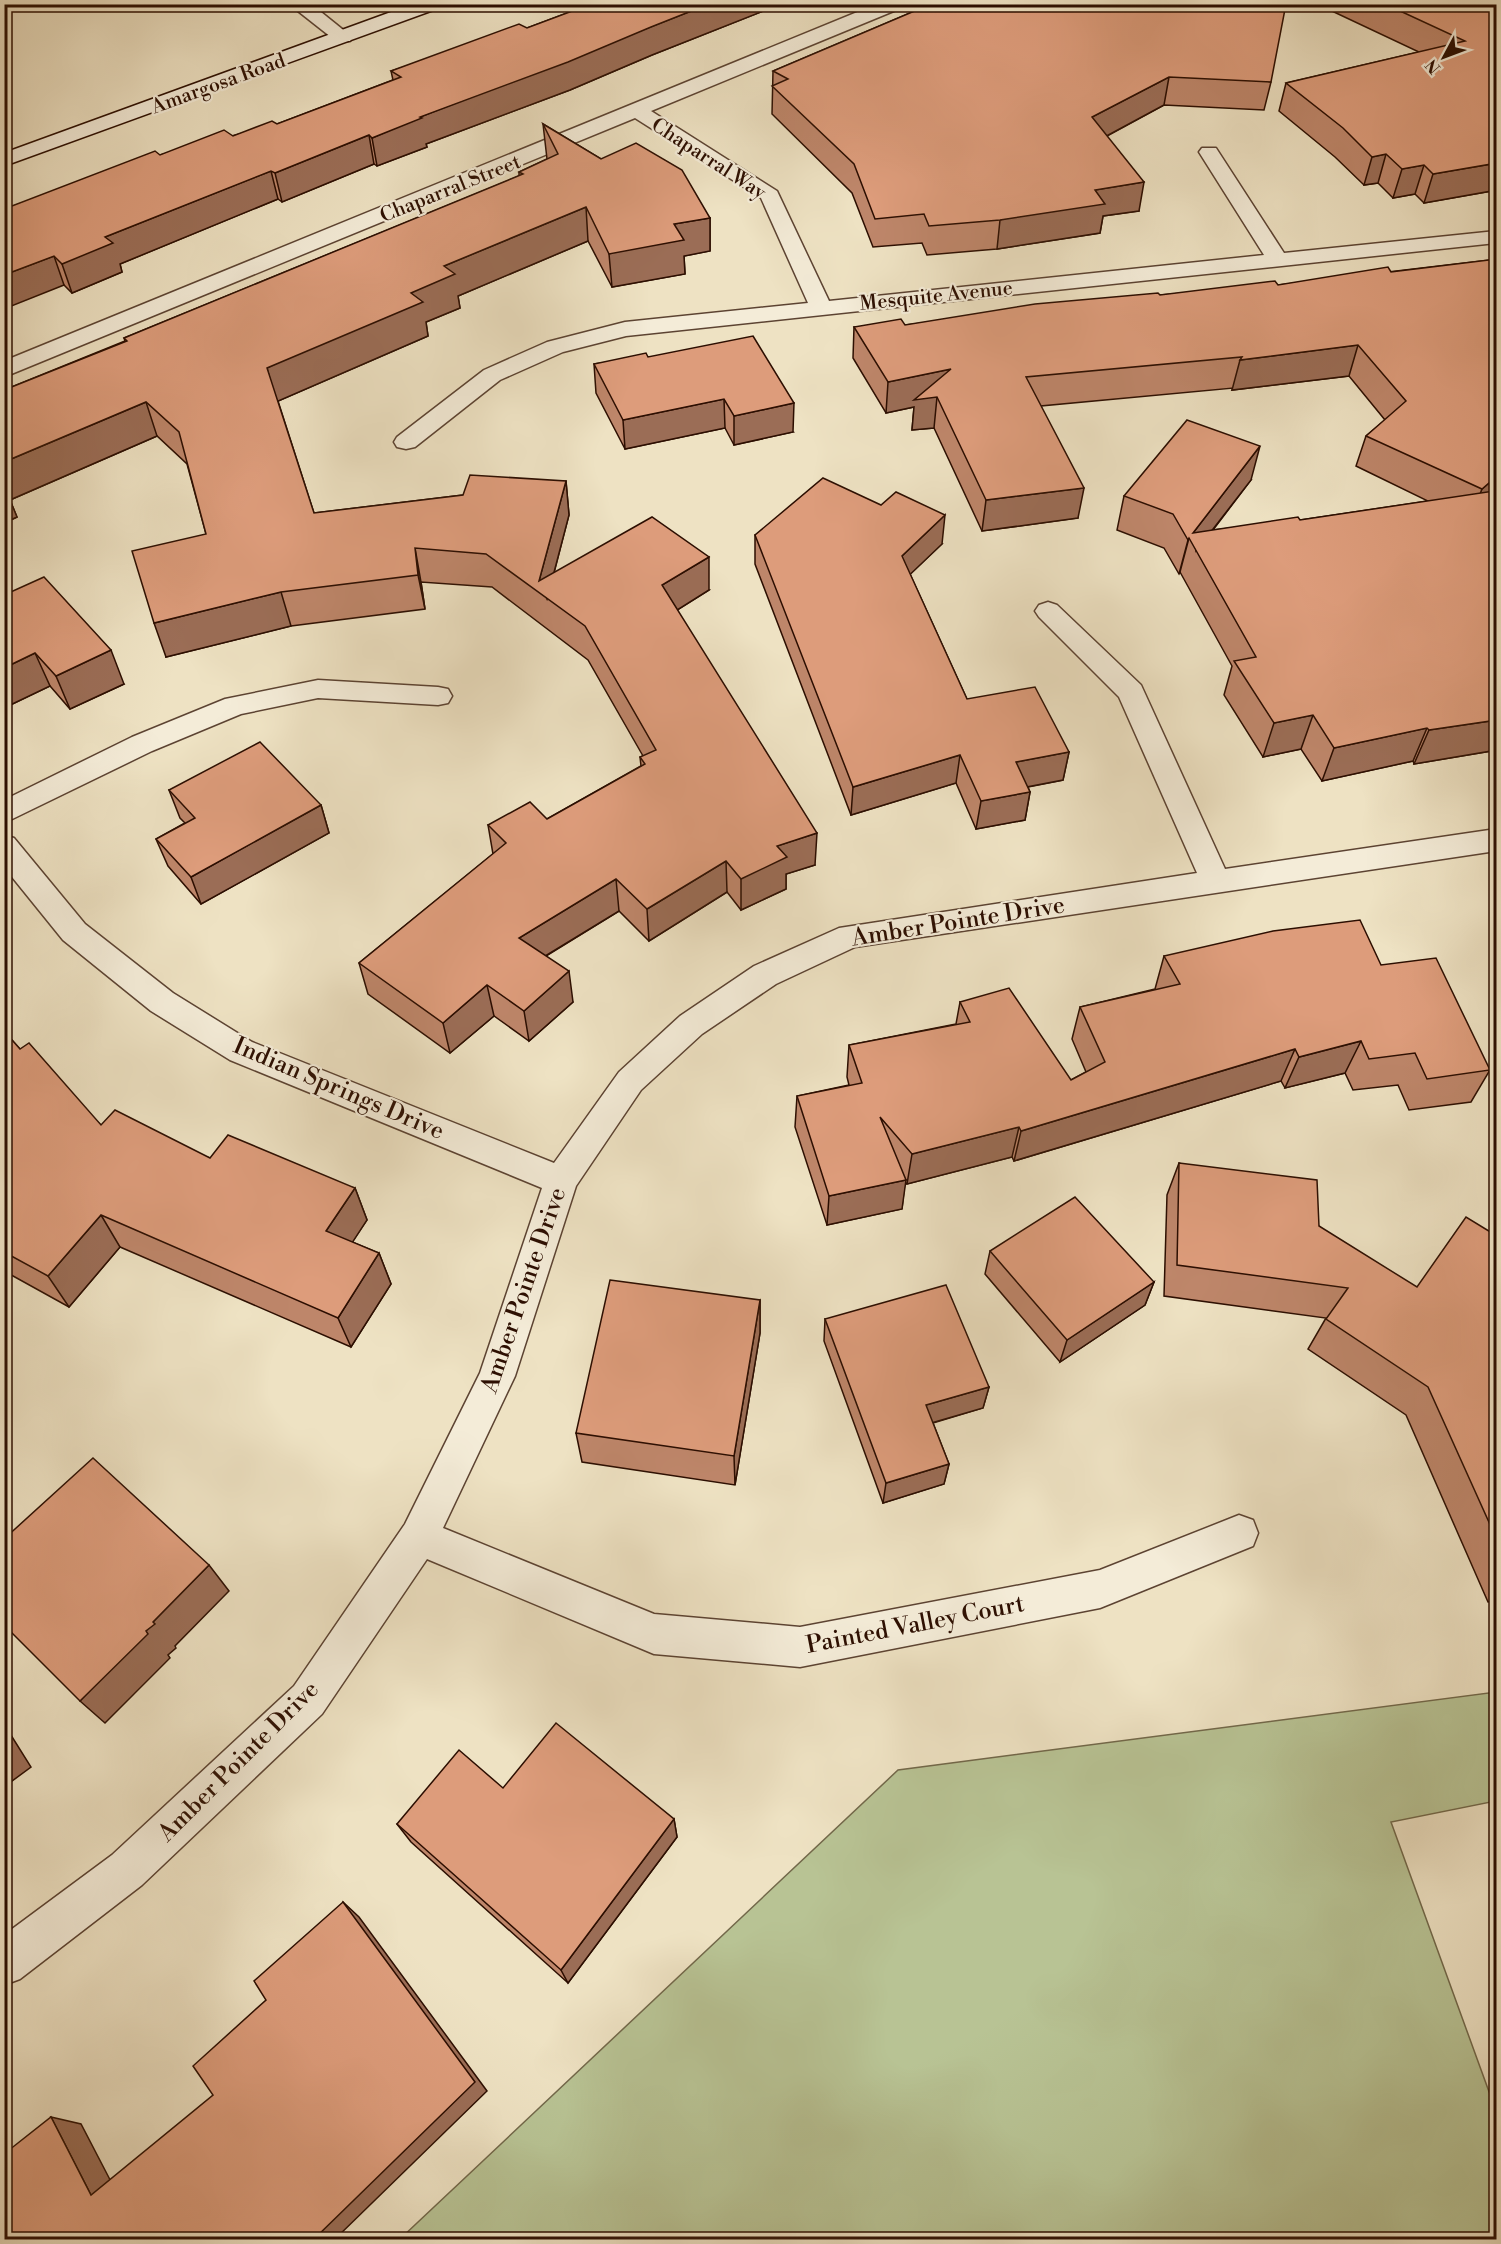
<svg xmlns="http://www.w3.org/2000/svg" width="1501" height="2244" viewBox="0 0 1501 2244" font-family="'Libre Bodoni',serif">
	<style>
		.green { fill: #b8c394; stroke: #72684a; stroke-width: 1.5 }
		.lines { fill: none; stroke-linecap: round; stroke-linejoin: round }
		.minor-casing { stroke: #5c4332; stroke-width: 3 }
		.secondary-casing { stroke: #2c0e01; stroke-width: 3 }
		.minor { fill: #f4ecd8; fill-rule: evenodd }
		.secondary { fill: #f4ecd8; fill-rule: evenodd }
		.wall { fill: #be866a; stroke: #2c0e01; stroke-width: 1.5 }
		.shaded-wall { fill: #9b6d56; stroke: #2c0e01; stroke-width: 1.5 }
		.building { fill: #dd9c7b; stroke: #2c0e01; stroke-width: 1.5 }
		.labels { text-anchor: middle; stroke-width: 4.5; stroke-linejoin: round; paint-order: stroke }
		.far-street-label { font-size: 20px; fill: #2c0e01; stroke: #f4ecd8 }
		.street-label { font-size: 24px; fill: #2c0e01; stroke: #f4ecd8 }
	</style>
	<rect width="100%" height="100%" fill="#eee2c3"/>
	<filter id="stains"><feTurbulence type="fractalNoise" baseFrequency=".00333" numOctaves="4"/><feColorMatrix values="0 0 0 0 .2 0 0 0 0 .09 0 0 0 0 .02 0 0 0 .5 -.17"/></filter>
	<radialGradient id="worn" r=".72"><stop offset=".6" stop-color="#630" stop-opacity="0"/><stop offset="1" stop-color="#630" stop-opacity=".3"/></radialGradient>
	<polygon class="green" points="1496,1692 1496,1801 1391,1822 1496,2111 1496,2239 400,2239 898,1770"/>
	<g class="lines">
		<defs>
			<g id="minor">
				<polygon points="289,4 311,4 352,37 350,41 336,41"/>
				<polygon points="877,4 903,4 901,8 651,111 777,191 829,301 1264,255 1199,152 1202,148 1216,148 1284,253 1496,231 1496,243 626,336 563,352 500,380 415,447 406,449 397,447 394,442 397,437 484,370 547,342 625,322 808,303 761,198 635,118 4,377 4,361"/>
				<polygon points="1048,602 1057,605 1141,685 1225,869 1496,829 1496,851 855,947 776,984 702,1034 641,1090 576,1186 515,1376 443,1528 654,1614 800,1627 1100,1570 1239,1515 1253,1520 1258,1533 1253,1546 1100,1608 800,1667 654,1654 427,1559 322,1714 142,1885 20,1979 4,1985 4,1935 112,1855 294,1686 405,1524 480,1373 542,1188 230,1060 151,1011 63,940 4,867 4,835 14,838 85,924 173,993 252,1042 554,1163 619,1072 680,1016 754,966 839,928 1197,873 1119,697 1039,617 1035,611 1039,605"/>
				<polygon points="318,680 438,687 448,689 452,696 448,703 438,705 318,698 241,714 152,751 4,823 4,800 132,737 225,699"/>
			</g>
			<polygon id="secondary" points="413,4 441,4 439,8 4,166 4,153"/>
		</defs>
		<use href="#minor" class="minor-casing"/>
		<use href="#secondary" class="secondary-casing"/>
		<use href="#minor" class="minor"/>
		<use href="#secondary" class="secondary"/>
	</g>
	<g class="wall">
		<polygon points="591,4 781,4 652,55 570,90 426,144 427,147 377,166 374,164 282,202 278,199 120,264 122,272 72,293 64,285 4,209 160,155 277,124 393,80 391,71 527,28"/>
		<polygon points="931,4 1271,82 1264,110 1164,105 1107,136 1139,211 1103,216 1100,233 997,249 927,255 922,243 873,247 852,193 772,114 773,71"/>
		<polygon points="1317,4 1497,4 1497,190 1424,203 1415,194 1393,198 1378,183 1364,185 1335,157 1279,111 1286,83 1419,52"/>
		<polygon points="543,124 601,159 710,218 710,251 684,256 685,274 612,287 588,241 458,296 460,308 426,322 428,336 278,401 314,513 463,495 566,481 569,515 554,573 709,590 677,610 815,865 786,874 786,889 741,910 727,892 649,941 619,911 546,956 573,1002 529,1041 494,1016 450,1053 368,994 359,963 493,854 488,825 547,819 641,766 640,757 643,756 588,660 492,587 421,582 425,609 291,626 166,657 206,534 187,464 157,436 10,500 17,517 4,523 4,390 125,341 124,338 519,176 519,172 547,159"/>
		<polygon points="1497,259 1497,750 1414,764 1413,761 1322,781 1301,749 1263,757 1224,695 1232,666 1180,572 1179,574 1164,548 1117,530 1124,496 1251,480 1213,530 1300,520 1428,501 1356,466 1366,436 1385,420 1349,376 1232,390 1233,388 1041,406 1078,518 982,531 934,428 912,430 914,407 886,413 853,358 854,327 905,325 1160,295 1278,285"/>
		<polygon points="648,357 793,432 734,445 725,428 625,449 596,393 594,364"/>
		<polygon points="755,535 942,544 910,574 967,699 1069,752 1063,780 1028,787 1030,792 1025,820 976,829 956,783 851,815 755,564"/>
		<polygon points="4,595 124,684 70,709 50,686 4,708"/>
		<polygon points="169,790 321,805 329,833 201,904 168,866 156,839 185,823 180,818"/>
		<polygon points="1164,956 1381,965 1490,1070 1471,1102 1409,1110 1398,1085 1353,1090 1345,1073 1285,1088 1281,1081 1014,1161 1012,1157 907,1184 905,1182 902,1209 827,1225 795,1127 797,1096 849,1085 847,1077 849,1045 956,1024 960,1002 1071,1080 1086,1072 1072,1039 1080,1007 1155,989"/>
		<polygon points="4,1031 20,1049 101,1125 210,1158 355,1188 367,1220 352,1242 379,1253 391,1284 351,1347 120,1247 69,1307 4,1271"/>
		<polygon points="1179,1163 1319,1226 1492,1414 1497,1414 1497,1601 1488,1602 1406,1415 1308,1349 1326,1318 1164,1296 1167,1195"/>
		<polygon points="990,1251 1154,1282 1145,1305 1060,1362 985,1274"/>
		<polygon points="760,1300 760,1333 735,1485 582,1462 576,1433"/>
		<polygon points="825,1319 989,1387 983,1408 933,1423 949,1464 944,1484 883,1503 824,1341"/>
		<polygon points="503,1788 674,1819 677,1837 568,1983 411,1842 397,1824"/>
	</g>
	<g class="shaded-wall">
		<polygon points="709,4 781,4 652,55 570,90 426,144 427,147 377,166 372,138 420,117"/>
		<polygon points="1169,77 1164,105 1088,146 1092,117"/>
		<polygon points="369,135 374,164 282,202 275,173"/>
		<polygon points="1386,154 1378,183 1364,185 1372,157"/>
		<polygon points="1497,163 1497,190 1424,203 1433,174"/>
		<polygon points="1424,165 1415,194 1393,198 1402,169"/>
		<polygon points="271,171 278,199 120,264 122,272 72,293 62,264 105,237"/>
		<polygon points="1144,182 1139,211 1103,216 1100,233 997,249 1000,220 1095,190"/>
		<polygon points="586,207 588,241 458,296 460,308 426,322 428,336 276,402 267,368 411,293 444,266"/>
		<polygon points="710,218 710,251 684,256 685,274 612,287 609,254 674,224"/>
		<polygon points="54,256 64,285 4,309 4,275"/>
		<polygon points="1358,345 1349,376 1232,390 1240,360"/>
		<polygon points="951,369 937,397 934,428 912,430 914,407 886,413 888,382"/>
		<polygon points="724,399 725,428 625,449 623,420"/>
		<polygon points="146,402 157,436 10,500 17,517 4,523 4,462"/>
		<polygon points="794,403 793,432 734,445 734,416"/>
		<polygon points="1260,446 1251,480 1196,551 1193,533"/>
		<polygon points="1497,476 1497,495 1470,520 1482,489"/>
		<polygon points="566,481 569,515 547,599 539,581"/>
		<polygon points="1084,488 1078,518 982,531 986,500"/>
		<polygon points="945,515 942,544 899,585 902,556"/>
		<polygon points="1189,538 1180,572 1179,574 1188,540"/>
		<polygon points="415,548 421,582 425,609 418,575"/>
		<polygon points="709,557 709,590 663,619 662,585"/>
		<polygon points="281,592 291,626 166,657 154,623"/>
		<polygon points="111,650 124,684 70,709 56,676"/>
		<polygon points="35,653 50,686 4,708 4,668"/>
		<polygon points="1313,715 1301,749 1263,757 1274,723"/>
		<polygon points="1497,720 1497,750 1414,764 1429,730"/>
		<polygon points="1427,728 1413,761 1322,781 1334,748"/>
		<polygon points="1069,752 1063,780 1011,790 1016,762"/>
		<polygon points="960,755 956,783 851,815 853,787"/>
		<polygon points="1030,792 1025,820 976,829 981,801"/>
		<polygon points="321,805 329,833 201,904 191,877"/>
		<polygon points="817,833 815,865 786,874 786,889 741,910 741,879 777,846"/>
		<polygon points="726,861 727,892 649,941 647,909"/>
		<polygon points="616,879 619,911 524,969 519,938"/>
		<polygon points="569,971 573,1002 529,1041 524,1011"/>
		<polygon points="487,985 494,1016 450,1053 443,1023"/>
		<polygon points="1361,1041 1345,1073 1285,1088 1299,1057"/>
		<polygon points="1295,1049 1281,1081 1014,1161 1021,1131"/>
		<polygon points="1019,1127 1012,1157 907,1184 912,1154"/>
		<polygon points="906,1180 902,1209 827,1225 829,1196"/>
		<polygon points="355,1188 367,1220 339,1263 326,1231"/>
		<polygon points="101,1215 120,1247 69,1307 48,1276"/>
		<polygon points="379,1253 391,1284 351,1347 338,1318"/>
		<polygon points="1154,1282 1145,1305 1060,1362 1067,1340"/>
		<polygon points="760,1300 760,1333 735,1485 734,1456"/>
		<polygon points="989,1387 983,1408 921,1426 926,1405"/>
		<polygon points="949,1464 944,1484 883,1503 886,1483"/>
		<polygon points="209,1565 229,1591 175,1646 176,1648 168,1655 170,1658 105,1723 80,1701 146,1631 153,1622"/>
		<polygon points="4,1724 31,1767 4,1787"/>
		<polygon points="674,1819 677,1837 568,1983 561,1970"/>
		<polygon points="343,1902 359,1917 487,2091 334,2240 313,2240"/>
		<polygon points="51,2117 81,2124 120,2199 91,2195"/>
	</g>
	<g class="building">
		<polygon points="591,4 709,4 651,27 568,62 420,117 422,118 372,138 369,135 275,173 271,171 105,237 113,243 62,264 54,256 4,275 4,209 155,151 160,155 224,130 233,136 272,121 277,124 401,77 391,71 519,24 527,28"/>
		<polygon points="931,4 1286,4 1271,82 1169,77 1092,117 1144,182 1095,190 1105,204 1000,220 929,226 924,214 875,219 854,164 772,86 788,79 773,71"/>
		<polygon points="1385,4 1497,4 1497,163 1433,174 1424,165 1402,169 1386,154 1372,157 1343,128 1286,83 1465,41"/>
		<polygon points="543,124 601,159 636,143 682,170 710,218 674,224 684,240 609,254 586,207 444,266 455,274 411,293 423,302 267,368 314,513 463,495 470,475 566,481 539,581 652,517 709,557 662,585 817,833 777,846 787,857 741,879 726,861 647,909 616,879 519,938 569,971 524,1011 487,985 443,1023 359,963 506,843 488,825 530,802 547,819 645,764 640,757 656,750 585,626 486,554 415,548 418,575 281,592 154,623 132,551 206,534 179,432 146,402 4,462 4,399 8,398 4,394 4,390 127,341 124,338 523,174 519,172 558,154"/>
		<polygon points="1497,259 1497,476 1482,489 1366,436 1406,401 1358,345 1240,360 1242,357 1026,377 1084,488 986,500 937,397 914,400 951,369 888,382 854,327 901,319 905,325 1035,304 1158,293 1160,295 1275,281 1278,285 1388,267 1391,272"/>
		<polygon points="753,336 794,403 734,416 724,399 623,420 594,364 646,353 648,357"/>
		<polygon points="1187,420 1260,446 1193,533 1298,517 1300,520 1494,491 1497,494 1497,720 1429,730 1427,728 1334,748 1313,715 1274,723 1234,661 1256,657 1189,538 1188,540 1173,514 1124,496"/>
		<polygon points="823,478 881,505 896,492 945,515 902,556 967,699 1035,687 1069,752 1016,762 1030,792 981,801 960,755 853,787 755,535"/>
		<polygon points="44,577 111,650 56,676 35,653 4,668 4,595"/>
		<polygon points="260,742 321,805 191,877 156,839 195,818 169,790"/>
		<polygon points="1360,920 1381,965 1436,958 1490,1070 1427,1079 1415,1053 1369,1059 1361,1041 1299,1057 1295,1049 1021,1131 1019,1127 912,1154 880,1117 906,1180 829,1196 797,1096 862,1083 849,1045 970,1022 960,1002 1009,988 1071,1080 1105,1062 1080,1007 1180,984 1164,956 1273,931"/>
		<polygon points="4,1031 20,1049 29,1043 101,1125 115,1110 210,1158 228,1135 355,1188 326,1231 379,1253 338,1318 101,1215 48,1276 4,1252"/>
		<polygon points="1179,1163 1317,1180 1319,1226 1417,1287 1466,1217 1497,1236 1497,1407 1492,1414 1497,1414 1497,1540 1428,1387 1326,1319 1348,1288 1177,1265"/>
		<polygon points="1075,1197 1154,1282 1067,1340 990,1251"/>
		<polygon points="610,1280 760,1300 734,1456 576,1433"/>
		<polygon points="946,1285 989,1387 926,1405 949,1464 886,1483 825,1319"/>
		<polygon points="93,1458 209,1565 153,1622 155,1624 146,1631 148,1634 80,1701 4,1625 4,1539"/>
		<polygon points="556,1723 674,1819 561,1970 397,1824 459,1750 503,1788"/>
		<polygon points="343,1902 475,2082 313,2240 4,2240 4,2154 51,2117 91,2195 213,2095 193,2066 266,2000 254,1981"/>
	</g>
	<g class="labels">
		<g class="far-street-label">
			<text transform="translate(218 83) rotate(-20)" y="7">Amargosa Road</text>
			<text transform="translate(709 158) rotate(33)" y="7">Chaparral Way</text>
			<text transform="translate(450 188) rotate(-22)" y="7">Chaparral Street</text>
			<text transform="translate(936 295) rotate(-6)" y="7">Mesquite Avenue</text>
		</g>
		<g class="street-label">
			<text transform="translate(958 921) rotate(-9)" y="8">Amber Pointe Drive</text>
			<text transform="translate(339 1088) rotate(23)" y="8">Indian Springs Drive</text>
			<text transform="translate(523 1290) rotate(-71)" y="8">Amber Pointe Drive</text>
			<text transform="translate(915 1624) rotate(-11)" y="8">Painted Valley Court</text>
			<text transform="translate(238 1761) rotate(-45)" y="8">Amber Pointe Drive</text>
		</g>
	</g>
	<rect width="1501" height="2244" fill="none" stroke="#eee2c3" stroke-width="24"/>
	<rect x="6" y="6" width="1489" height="2232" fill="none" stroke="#2c0e01" stroke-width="3"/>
	<rect x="12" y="12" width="1477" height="2220" fill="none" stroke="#2c0e01" stroke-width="1.5"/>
	<g transform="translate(1444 57) rotate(229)" stroke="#f4ecd8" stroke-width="4.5" paint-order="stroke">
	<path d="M0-4.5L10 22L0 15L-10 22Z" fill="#2c0e01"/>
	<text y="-9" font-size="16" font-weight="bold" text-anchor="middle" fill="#2c0e01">N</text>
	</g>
	<rect width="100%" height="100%" filter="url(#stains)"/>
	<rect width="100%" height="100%" fill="url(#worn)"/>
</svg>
